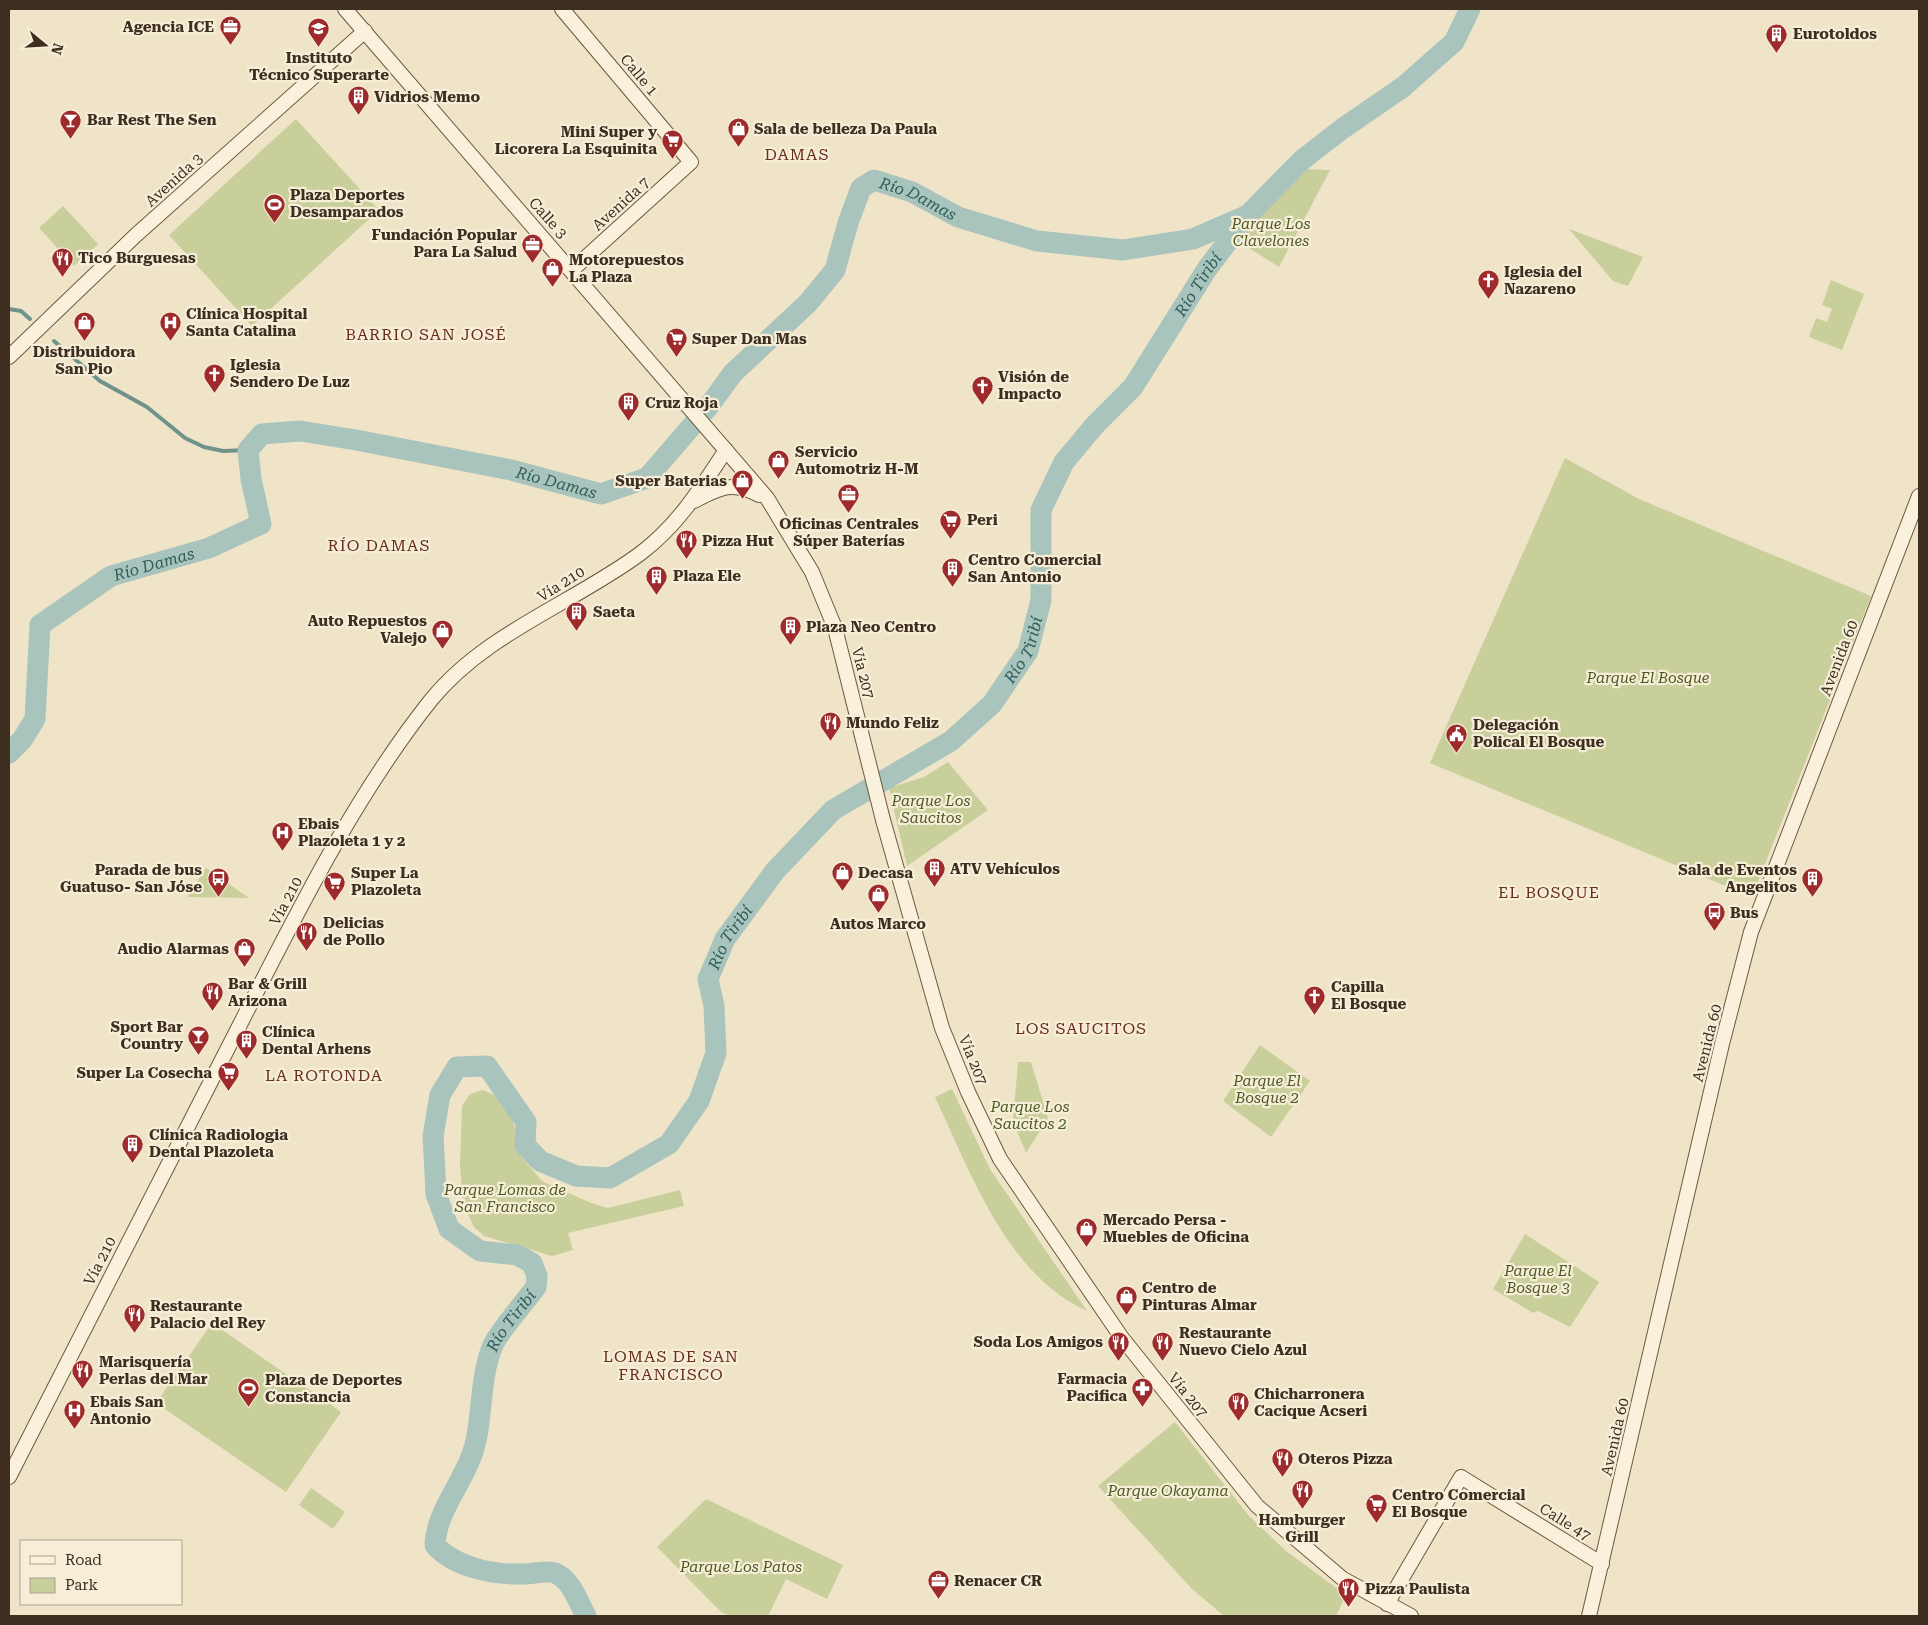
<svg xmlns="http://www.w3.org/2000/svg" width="1928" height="1625" viewBox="0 0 1928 1625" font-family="'Roboto Serif',serif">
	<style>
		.green { fill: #c9cf9b }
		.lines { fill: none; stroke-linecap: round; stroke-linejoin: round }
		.stream { stroke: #6f938a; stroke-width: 4 }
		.river { stroke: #a9c4bc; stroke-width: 21 }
		.secondary-casing { stroke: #6f573f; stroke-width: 16 }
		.secondary { stroke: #faf1dc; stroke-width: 14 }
		.labels { text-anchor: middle; stroke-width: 4.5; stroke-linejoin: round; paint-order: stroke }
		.poi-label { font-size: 15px; font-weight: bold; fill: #3d2e20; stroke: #f7eed8; text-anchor: start }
		.street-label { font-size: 15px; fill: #3d2e20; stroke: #f7eed8 }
		.park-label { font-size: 15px; font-style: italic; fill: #4d5a26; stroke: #f7eed8 }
		.neighbourhood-label { font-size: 16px; letter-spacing: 1px; fill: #6b2e1e; stroke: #f7eed8 }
		.water-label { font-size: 16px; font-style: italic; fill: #2f5d5a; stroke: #f7eed8 }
	</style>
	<rect width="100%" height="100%" fill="#f0e4c8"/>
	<g class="green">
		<polygon points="296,119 379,210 252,326 169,235"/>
		<polygon points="1304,169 1330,170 1279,267 1236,240 1257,214"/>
		<polygon points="63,206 98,244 74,266 39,228"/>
		<polygon points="1569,229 1643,257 1628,286 1613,281"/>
		<polygon points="1831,280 1864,294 1842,350 1809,337 1816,318 1827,322 1832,309 1822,305"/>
		<polygon points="1565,458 1639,499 1871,596 1752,897 1430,763"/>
		<polygon points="948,762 988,810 907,866 889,788 924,777"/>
		<polygon points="206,868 249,898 187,897"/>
		<polygon points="1260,1045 1310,1081 1271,1137 1223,1101"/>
		<polygon points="1018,1062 1031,1062 1048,1118 1026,1153 1013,1121"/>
		<path d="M952 1089 990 1169 1087 1311C1006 1274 971 1173 935 1097Z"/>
		<polygon points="483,1090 497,1096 512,1115 520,1155 542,1181 591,1203 608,1208 680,1190 684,1206 568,1233 573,1250 552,1256 484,1236 474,1227 463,1203 460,1166 462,1106 470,1094"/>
		<polygon points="1525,1234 1599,1282 1570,1327 1538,1311 1533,1313 1493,1289"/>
		<polygon points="212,1323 341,1412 286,1492 156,1403"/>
		<polygon points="1175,1422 1249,1516 1286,1551 1346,1595 1336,1616 1224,1616 1192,1589 1098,1486"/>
		<polygon points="311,1488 345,1512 333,1529 299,1505"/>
		<polygon points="706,1499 843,1565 827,1599 786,1579 768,1616 730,1616 721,1612 657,1547"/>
	</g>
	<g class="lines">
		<g class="stream">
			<polyline points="9,309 21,311 30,319"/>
			<polyline points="54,341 100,381 147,407 185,438 204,447 223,451 248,450"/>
		</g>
		<g class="river">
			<path id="s1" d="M9 753 22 740 35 719 40 625 111 576 209 548 261 524 251 479 248 450 262 434 300 431 356 440 511 470 601 494 647 478 709 406 733 373 808 303 835 270 848 223 861 188 874 180 912 192 958 217 1037 241 1123 250 1193 239 1246 216"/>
			<path id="s2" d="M586 1616C578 1602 572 1580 555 1573 547 1570 533 1574 524 1574 495 1575 455 1568 435 1545 436 1514 460 1486 471 1457 484 1424 478 1380 493 1345 500 1330 525 1302 536 1287L537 1276 532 1263 517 1255 480 1251 449 1229 436 1194 433 1136 440 1095 457 1067 487 1066 526 1122 525 1145 540 1161 576 1176 610 1178 669 1144 699 1101 716 1053 714 1006 708 979 725 939 775 871 833 810 951 741 992 704 1028 651 1041 600V510L1064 462 1095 425 1133 387 1207 269 1247 216 1302 160 1342 129 1403 87 1454 42 1470 9"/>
		</g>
		<defs>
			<g id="secondary">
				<polyline points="345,9 767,498 812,572 835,628 883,820 942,1028 968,1092 1000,1159 1122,1338 1257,1506 1343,1579 1411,1616"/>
				<polyline points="562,9 691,162 572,270"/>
				<polyline points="9,357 136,235 365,31"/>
				<path d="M694 501C719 488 732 480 759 495"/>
				<path d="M9 1477C81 1334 155 1191 228 1048 288 931 349 803 431 700 485 633 574 603 641 553 678 525 701 488 726 450"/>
				<polyline points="1387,1604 1461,1477 1602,1564"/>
				<polyline points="1589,1616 1722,1044 1751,932 1919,496"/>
			</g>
		</defs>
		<use href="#secondary" class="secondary-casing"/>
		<use href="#secondary" class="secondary"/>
	</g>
	<defs>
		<symbol id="office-pin" viewBox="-11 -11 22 30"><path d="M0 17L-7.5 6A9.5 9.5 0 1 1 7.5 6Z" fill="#9e2a2b" stroke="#f7eed8"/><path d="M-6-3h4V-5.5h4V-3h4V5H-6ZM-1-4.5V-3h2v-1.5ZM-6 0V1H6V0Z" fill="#fff"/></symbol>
		<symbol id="university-pin" viewBox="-11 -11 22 30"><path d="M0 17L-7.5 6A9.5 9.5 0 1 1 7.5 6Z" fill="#9e2a2b" stroke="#f7eed8"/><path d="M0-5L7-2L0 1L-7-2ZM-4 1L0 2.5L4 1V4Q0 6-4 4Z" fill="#fff"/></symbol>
		<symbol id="building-pin" viewBox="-11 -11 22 30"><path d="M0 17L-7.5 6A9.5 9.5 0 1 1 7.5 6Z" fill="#9e2a2b" stroke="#f7eed8"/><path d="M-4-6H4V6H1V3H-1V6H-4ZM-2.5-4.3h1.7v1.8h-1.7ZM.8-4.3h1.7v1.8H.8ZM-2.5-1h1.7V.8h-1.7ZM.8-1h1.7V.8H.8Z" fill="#fff"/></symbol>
		<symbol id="bar-pin" viewBox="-11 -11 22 30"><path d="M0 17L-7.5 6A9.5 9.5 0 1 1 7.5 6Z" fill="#9e2a2b" stroke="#f7eed8"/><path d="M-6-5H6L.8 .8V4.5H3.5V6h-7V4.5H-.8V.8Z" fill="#fff"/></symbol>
		<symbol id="shop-pin" viewBox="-11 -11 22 30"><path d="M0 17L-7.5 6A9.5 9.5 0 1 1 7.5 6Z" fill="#9e2a2b" stroke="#f7eed8"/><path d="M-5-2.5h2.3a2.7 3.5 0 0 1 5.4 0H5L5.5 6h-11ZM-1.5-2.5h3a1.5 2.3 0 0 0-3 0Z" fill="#fff"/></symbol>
		<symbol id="supermarket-pin" viewBox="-11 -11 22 30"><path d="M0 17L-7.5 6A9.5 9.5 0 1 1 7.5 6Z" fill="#9e2a2b" stroke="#f7eed8"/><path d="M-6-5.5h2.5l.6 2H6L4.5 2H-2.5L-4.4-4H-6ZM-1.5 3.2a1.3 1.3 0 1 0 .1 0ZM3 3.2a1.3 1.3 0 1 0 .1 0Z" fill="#fff"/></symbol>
		<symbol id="stadium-pin" viewBox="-11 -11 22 30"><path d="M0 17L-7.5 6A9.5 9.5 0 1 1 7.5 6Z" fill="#9e2a2b" stroke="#f7eed8"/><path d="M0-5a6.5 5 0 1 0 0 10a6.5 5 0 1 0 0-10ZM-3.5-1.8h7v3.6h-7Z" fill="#fff"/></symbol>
		<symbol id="restaurant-pin" viewBox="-11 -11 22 30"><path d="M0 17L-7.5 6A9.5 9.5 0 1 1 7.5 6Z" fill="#9e2a2b" stroke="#f7eed8"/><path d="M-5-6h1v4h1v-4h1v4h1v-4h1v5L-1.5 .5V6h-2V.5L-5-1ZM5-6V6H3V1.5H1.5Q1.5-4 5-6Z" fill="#fff"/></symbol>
		<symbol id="church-pin" viewBox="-11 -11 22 30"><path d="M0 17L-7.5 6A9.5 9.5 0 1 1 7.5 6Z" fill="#9e2a2b" stroke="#f7eed8"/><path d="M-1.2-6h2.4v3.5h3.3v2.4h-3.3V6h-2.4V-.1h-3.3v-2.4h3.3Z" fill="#fff"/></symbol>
		<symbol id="hospital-pin" viewBox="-11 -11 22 30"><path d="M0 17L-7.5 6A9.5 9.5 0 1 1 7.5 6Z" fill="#9e2a2b" stroke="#f7eed8"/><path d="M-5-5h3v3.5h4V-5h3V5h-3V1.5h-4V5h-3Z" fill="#fff"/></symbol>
		<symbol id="civic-pin" viewBox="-11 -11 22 30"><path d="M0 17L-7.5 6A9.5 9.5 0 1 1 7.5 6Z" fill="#9e2a2b" stroke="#f7eed8"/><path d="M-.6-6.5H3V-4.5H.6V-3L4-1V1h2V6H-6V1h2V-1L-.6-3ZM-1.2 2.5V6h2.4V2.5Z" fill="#fff"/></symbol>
		<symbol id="bus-pin" viewBox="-11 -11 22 30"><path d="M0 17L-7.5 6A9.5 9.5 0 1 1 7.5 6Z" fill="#9e2a2b" stroke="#f7eed8"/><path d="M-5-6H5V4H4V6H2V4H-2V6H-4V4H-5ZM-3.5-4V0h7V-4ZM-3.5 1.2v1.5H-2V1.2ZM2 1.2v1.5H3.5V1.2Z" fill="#fff"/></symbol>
		<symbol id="pharmacy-pin" viewBox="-11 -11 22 30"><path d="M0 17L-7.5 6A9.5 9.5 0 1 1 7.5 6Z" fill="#9e2a2b" stroke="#f7eed8"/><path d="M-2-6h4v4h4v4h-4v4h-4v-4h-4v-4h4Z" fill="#fff"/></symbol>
	</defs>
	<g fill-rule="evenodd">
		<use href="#office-pin" x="218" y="14" width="25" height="34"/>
		<use href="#university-pin" x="306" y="16" width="25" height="34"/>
		<use href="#building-pin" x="1764" y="22" width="25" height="34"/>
		<use href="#building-pin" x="346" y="84" width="25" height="34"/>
		<use href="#bar-pin" x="58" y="108" width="25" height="34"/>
		<use href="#shop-pin" x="726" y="116" width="25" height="34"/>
		<use href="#supermarket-pin" x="660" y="128" width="25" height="34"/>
		<use href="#stadium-pin" x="262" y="192" width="25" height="34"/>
		<use href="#office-pin" x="520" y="232" width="25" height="34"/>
		<use href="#restaurant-pin" x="50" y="246" width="25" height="34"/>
		<use href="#shop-pin" x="540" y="256" width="25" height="34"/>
		<use href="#church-pin" x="1476" y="268" width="25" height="34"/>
		<use href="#shop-pin" x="72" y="310" width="25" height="34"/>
		<use href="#hospital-pin" x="158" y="310" width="25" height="34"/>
		<use href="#supermarket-pin" x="664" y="326" width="25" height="34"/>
		<use href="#church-pin" x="202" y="362" width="25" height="34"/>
		<use href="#church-pin" x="970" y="374" width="25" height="34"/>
		<use href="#building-pin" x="616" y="390" width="25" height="34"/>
		<use href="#shop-pin" x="766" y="448" width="25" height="34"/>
		<use href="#shop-pin" x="730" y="468" width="25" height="34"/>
		<use href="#office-pin" x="836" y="482" width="25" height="34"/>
		<use href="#supermarket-pin" x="938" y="508" width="25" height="34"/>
		<use href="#restaurant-pin" x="674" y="528" width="25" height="34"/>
		<use href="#building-pin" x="940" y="556" width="25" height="34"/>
		<use href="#building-pin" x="644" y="564" width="25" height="34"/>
		<use href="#building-pin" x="564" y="600" width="25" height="34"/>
		<use href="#building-pin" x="778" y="614" width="25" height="34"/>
		<use href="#shop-pin" x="430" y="618" width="25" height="34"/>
		<use href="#restaurant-pin" x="818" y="710" width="25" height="34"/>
		<use href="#civic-pin" x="1444" y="722" width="25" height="34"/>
		<use href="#hospital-pin" x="270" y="820" width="25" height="34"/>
		<use href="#building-pin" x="922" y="856" width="25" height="34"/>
		<use href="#shop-pin" x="830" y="860" width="25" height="34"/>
		<use href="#bus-pin" x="206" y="866" width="25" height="34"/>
		<use href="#building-pin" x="1800" y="866" width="25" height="34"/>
		<use href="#supermarket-pin" x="322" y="870" width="25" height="34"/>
		<use href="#shop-pin" x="866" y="882" width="25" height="34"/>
		<use href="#bus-pin" x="1702" y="900" width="25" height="34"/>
		<use href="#restaurant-pin" x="294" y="920" width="25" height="34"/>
		<use href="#shop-pin" x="232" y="936" width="25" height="34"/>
		<use href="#restaurant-pin" x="200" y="980" width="25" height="34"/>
		<use href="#church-pin" x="1302" y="984" width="25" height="34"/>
		<use href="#bar-pin" x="186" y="1024" width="25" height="34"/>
		<use href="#building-pin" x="234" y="1028" width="25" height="34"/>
		<use href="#supermarket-pin" x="216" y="1060" width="25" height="34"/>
		<use href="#building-pin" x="120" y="1132" width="25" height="34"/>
		<use href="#shop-pin" x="1074" y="1216" width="25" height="34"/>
		<use href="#shop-pin" x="1114" y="1284" width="25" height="34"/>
		<use href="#restaurant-pin" x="122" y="1302" width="25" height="34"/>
		<use href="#restaurant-pin" x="1106" y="1330" width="25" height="34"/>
		<use href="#restaurant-pin" x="1150" y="1330" width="25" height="34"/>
		<use href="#restaurant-pin" x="70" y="1358" width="25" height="34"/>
		<use href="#pharmacy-pin" x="1130" y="1376" width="25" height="34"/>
		<use href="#stadium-pin" x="236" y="1376" width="25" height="34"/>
		<use href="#restaurant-pin" x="1226" y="1390" width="25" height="34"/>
		<use href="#hospital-pin" x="62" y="1398" width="25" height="34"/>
		<use href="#restaurant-pin" x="1270" y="1446" width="25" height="34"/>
		<use href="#restaurant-pin" x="1290" y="1478" width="25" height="34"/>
		<use href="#supermarket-pin" x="1364" y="1492" width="25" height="34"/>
		<use href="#office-pin" x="926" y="1568" width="25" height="34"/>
		<use href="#restaurant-pin" x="1336" y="1576" width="25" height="34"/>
	</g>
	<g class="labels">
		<g class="poi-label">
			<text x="214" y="32" text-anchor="end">Agencia ICE</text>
			<text x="1793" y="39">Eurotoldos</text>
			<text x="319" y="63" text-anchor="middle">Instituto<tspan x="319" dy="17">Técnico Superarte</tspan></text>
			<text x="374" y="102">Vidrios Memo</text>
			<text x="87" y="125">Bar Rest The Sen</text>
			<text x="754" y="134">Sala de belleza Da Paula</text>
			<text x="657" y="137" text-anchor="end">Mini Super y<tspan x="657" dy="17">Licorera La Esquinita</tspan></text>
			<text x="290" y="200">Plaza Deportes<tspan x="290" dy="17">Desamparados</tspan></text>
			<text x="517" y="240" text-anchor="end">Fundación Popular<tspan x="517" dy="17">Para La Salud</tspan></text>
			<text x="78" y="263">Tico Burguesas</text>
			<text x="569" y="265">Motorepuestos<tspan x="569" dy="17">La Plaza</tspan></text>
			<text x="1504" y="277">Iglesia del<tspan x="1504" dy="17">Nazareno</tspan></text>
			<text x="186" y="319">Clínica Hospital<tspan x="186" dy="17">Santa Catalina</tspan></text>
			<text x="692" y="344">Super Dan Mas</text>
			<text x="84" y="357" text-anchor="middle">Distribuidora<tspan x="84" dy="17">San Pio</tspan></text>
			<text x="230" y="370">Iglesia<tspan x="230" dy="17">Sendero De Luz</tspan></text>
			<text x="998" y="382">Visión de<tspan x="998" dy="17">Impacto</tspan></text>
			<text x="645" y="408">Cruz Roja</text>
			<text x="795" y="457">Servicio<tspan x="795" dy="17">Automotriz H-M</tspan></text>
			<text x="727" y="486" text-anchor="end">Super Baterias</text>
			<text x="967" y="525">Peri</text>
			<text x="849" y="529" text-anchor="middle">Oficinas Centrales<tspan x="849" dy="17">Súper Baterías</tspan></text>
			<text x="702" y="546">Pizza Hut</text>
			<text x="968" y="565">Centro Comercial<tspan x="968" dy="17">San Antonio</tspan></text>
			<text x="673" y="581">Plaza Ele</text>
			<text x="593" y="617">Saeta</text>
			<text x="427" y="626" text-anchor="end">Auto Repuestos<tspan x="427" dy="17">Valejo</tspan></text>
			<text x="806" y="632">Plaza Neo Centro</text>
			<text x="846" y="728">Mundo Feliz</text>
			<text x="1473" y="730">Delegación<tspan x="1473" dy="17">Polical El Bosque</tspan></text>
			<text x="298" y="829">Ebais<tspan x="298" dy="17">Plazoleta 1 y 2</tspan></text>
			<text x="950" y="874">ATV Vehículos</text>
			<text x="202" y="875" text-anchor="end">Parada de bus<tspan x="202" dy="17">Guatuso- San Jóse</tspan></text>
			<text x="1797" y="875" text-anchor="end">Sala de Eventos<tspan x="1797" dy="17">Angelitos</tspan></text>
			<text x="351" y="878">Super La<tspan x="351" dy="17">Plazoleta</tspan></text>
			<text x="858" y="878">Decasa</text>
			<text x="1730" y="918">Bus</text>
			<text x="323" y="928">Delicias<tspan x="323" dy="17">de Pollo</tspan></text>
			<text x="878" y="929" text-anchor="middle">Autos Marco</text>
			<text x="229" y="954" text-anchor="end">Audio Alarmas</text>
			<text x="228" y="989">Bar &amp; Grill<tspan x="228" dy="17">Arizona</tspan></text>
			<text x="1331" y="992">Capilla<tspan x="1331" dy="17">El Bosque</tspan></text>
			<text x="183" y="1032" text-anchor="end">Sport Bar<tspan x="183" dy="17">Country</tspan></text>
			<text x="262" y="1037">Clínica<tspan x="262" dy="17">Dental Arhens</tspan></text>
			<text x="212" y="1078" text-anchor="end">Super La Cosecha</text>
			<text x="149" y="1140">Clínica Radiologia<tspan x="149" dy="17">Dental Plazoleta</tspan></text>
			<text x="1103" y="1225">Mercado Persa -<tspan x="1103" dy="17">Muebles de Oficina</tspan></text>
			<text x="1142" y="1293">Centro de<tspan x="1142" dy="17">Pinturas Almar</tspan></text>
			<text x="150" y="1311">Restaurante<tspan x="150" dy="17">Palacio del Rey</tspan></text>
			<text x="1179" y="1338">Restaurante<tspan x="1179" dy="17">Nuevo Cielo Azul</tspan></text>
			<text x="1103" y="1347" text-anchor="end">Soda Los Amigos</text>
			<text x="99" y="1367">Marisquería<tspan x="99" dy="17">Perlas del Mar</tspan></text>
			<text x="1127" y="1384" text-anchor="end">Farmacia<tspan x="1127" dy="17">Pacifica</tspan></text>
			<text x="265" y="1385">Plaza de Deportes<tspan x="265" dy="17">Constancia</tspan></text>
			<text x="1254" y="1399">Chicharronera<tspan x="1254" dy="17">Cacique Acseri</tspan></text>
			<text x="90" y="1407">Ebais San<tspan x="90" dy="17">Antonio</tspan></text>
			<text x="1298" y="1464">Oteros Pizza</text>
			<text x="1392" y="1500">Centro Comercial<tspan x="1392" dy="17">El Bosque</tspan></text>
			<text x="1302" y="1525" text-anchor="middle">Hamburger<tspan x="1302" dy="17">Grill</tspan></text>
			<text x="954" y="1586">Renacer CR</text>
			<text x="1365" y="1594">Pizza Paulista</text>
		</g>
		<g class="street-label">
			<text transform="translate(639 75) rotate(50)" y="5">Calle 1</text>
			<text transform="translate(174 180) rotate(-42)" y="5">Avenida 3</text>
			<text transform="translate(621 204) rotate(-42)" y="5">Avenida 7</text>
			<text transform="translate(548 218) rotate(48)" y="5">Calle 3</text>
			<text transform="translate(561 584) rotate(-32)" y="5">Vía 210</text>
			<text transform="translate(1839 658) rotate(-69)" y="5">Avenida 60</text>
			<text transform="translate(863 673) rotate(76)" y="5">Vía 207</text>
			<text transform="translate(286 901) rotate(-62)" y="5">Vía 210</text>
			<text transform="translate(1707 1043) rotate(-76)" y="5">Avenida 60</text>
			<text transform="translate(973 1060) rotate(68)" y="5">Vía 207</text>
			<text transform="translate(100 1261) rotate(-63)" y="5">Vía 210</text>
			<text transform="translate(1188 1395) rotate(51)" y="5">Vía 207</text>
			<text transform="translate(1615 1437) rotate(-77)" y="5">Avenida 60</text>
			<text transform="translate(1565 1522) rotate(32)" y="5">Calle 47</text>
		</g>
		<g class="park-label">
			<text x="1271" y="229">Parque Los<tspan x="1271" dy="17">Clavelones</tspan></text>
			<text x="1648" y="683">Parque El Bosque</text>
			<text x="931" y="806">Parque Los<tspan x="931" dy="17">Saucitos</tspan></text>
			<text x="1267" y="1086">Parque El<tspan x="1267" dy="17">Bosque 2</tspan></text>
			<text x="1030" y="1112">Parque Los<tspan x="1030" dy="17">Saucitos 2</tspan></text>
			<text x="505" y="1195">Parque Lomas de<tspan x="505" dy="17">San Francisco</tspan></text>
			<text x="1538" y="1276">Parque El<tspan x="1538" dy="17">Bosque 3</tspan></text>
			<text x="1168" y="1496">Parque Okayama</text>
			<text x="741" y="1572">Parque Los Patos</text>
		</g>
		<g class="neighbourhood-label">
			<text x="797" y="160">DAMAS</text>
			<text x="426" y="340">BARRIO SAN JOSÉ</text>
			<text x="379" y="551">RÍO DAMAS</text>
			<text x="1549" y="898">EL BOSQUE</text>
			<text x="1081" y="1034">LOS SAUCITOS</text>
			<text x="324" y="1081">LA ROTONDA</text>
			<text x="671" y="1362">LOMAS DE SAN<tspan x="671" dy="18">FRANCISCO</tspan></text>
		</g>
		<g class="water-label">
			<text dy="6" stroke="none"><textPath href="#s1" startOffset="1304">Río Damas</textPath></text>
			<text dy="6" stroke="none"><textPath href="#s2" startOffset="2101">Río Tiribí</textPath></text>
			<text dy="6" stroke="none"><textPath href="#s1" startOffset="779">Río Damas</textPath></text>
			<text dy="6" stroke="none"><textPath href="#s1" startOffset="268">Río Damas</textPath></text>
			<text dy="6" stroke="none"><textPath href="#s2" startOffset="1681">Río Tiribí</textPath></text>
			<text dy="6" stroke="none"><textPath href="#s2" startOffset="1261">Río Tiribí</textPath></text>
			<text dy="6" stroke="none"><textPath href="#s2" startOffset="422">Río Tiribí</textPath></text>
		</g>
	</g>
	<rect width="1928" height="1625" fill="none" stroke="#3d2e20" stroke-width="20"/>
	<rect x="20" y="1540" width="162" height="65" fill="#f7eed8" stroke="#ada18e"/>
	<rect x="30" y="1556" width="25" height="8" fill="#faf1dc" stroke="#ada18e"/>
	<text x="65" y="1565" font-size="15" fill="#3d2e20">Road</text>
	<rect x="30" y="1578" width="25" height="15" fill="#c9cf9b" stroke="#ada18e"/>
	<text x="65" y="1590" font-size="15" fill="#3d2e20">Park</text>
	<g transform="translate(45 45) rotate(108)" stroke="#f7eed8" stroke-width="4" paint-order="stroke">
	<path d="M0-4L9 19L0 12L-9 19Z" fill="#3d2e20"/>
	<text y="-8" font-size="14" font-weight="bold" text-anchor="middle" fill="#3d2e20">N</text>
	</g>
</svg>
